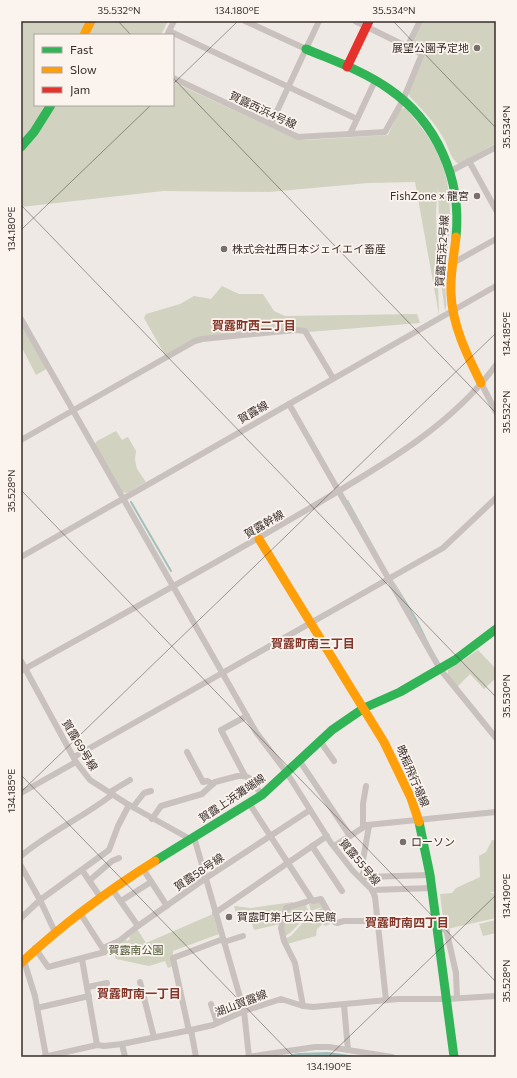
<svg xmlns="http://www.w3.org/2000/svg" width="517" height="1078" viewBox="0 0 517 1078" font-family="Commissioner,'Noto Sans JP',sans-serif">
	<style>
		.green { fill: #d1d2c0 }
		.water { fill: #a2bfbc }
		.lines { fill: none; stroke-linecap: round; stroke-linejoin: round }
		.stream { stroke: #a2bfbc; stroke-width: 2 }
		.street { stroke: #c8c1bd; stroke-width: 6 }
		.fast { stroke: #30b455; stroke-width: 9 }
		.slow { stroke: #ff9f0a; stroke-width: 9 }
		.jam { stroke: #e5322d; stroke-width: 9 }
		.ticks { fill: none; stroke: #392e2b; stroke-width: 1; stroke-opacity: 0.45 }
		.poi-dot { fill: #786f6c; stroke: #faf3ee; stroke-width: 1.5 }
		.labels { text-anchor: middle; stroke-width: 3.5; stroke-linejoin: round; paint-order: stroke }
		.poi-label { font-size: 11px; fill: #392e2b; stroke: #faf3ee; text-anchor: start }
		.street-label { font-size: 11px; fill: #392e2b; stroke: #faf3ee }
		.park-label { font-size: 11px; fill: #4b5531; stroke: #faf3ee }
		.neighbourhood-label { font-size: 12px; font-weight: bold; fill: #82372a; stroke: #faf3ee }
		.neatline { fill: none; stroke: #392e2b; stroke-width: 1.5 }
		.ticks-label { font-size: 10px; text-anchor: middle; fill: #392e2b }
	</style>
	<rect width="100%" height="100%" fill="#eee9e5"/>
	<g class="green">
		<path d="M21 21H168L161 35H35V105H173V82L296 139 306 140 388 135 400 109 405 108C458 165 453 203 445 275 444 285 448 304 445 311L441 282 438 186 436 212 439 315 415 182 368 183 269 192 163 191 21 207Z"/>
		<path d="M421 21H496V143L459 164C451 160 449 149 445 141 436 124 423 110 410 97L408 92 426 53 412 46 411 42Z"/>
		<polygon points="222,286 239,294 263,294 274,311 285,316 417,314 420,323 308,332 205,337 166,357 144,318 146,314 180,304 194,296 211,299"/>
		<polygon points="21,323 48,368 36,375 21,346"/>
		<polygon points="116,431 122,440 128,437 136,451 135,460 137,469 146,482 127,493 122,492 95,444 97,441"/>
		<polygon points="478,650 496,669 496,678 484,689 470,674 457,687 448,675 448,670"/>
		<polygon points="492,840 496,840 496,892 489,892 496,894 496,918 447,929 444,926 440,894 452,893 456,888 480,877 479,856 486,852"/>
		<polygon points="320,901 333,923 325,926 323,924 317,929 316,936 287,944 285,939 292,935 304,921 322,907 311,911 309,904"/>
		<polygon points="293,902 280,924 254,930 251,921 239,923 234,906 251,908"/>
		<path d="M308 904 306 906 309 912C300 921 295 931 284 937 282 925 288 920 288 909Z"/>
		<polygon points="213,914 219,934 173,951 173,966 168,968 165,961 149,966 116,959 114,954 118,952 116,945 126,939 127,941 130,939 129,937 137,929 146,943"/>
		<polygon points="496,920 496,933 483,936 479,924"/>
	</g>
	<g class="water">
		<polygon points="347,500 348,500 389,574"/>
		<polygon points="393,580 417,619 436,658"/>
		<polygon points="328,1052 364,1057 280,1057 298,1053"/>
	</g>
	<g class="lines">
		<polyline class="stream" points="131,502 171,571"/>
		<g class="street">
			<polyline points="245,21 306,49"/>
			<polyline points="169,31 357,119"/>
			<polyline points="167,35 174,21"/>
			<polyline points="407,47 420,21"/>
			<polyline points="173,78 298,137 385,132 403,100 422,54 355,21"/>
			<polyline points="271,124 319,21"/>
			<polyline points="350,134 375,81"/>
			<polyline points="469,161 496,210"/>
			<polyline points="451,171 496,147"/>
			<polyline points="453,263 496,239"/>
			<polyline points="21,319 256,732 287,773 331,843 353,871 372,890 375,897 386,1000"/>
			<polyline points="481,383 496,412"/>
			<polyline points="289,404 440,669 496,738"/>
			<polyline points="21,440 195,341 202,339 296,330 305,331 333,378"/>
			<polyline points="21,557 496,286"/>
			<polyline points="21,661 76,762 90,780 129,805 190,839"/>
			<path d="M21 671C118 617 215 564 310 508 377 468 449 429 496 365"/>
			<polyline points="320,741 334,761"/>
			<polyline points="187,752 203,782 207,781 213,784"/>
			<polyline points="74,757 443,548 496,498"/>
			<polyline points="299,760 350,836 334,846"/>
			<polyline points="245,776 221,730 247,716"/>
			<polyline points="110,792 130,780"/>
			<polyline points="21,793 76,762"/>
			<polyline points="249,803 312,900"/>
			<polyline points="133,807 144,793 151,791"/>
			<polyline points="152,819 161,806 202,794 215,782 238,776 245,776 249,778 262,795"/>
			<polyline points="363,827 363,804 366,786"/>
			<polyline points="350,836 367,825 496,812"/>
			<polyline points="194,837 244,1011 249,1057"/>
			<polyline points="312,846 342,891"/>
			<path d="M21 856C49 832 84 817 113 794"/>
			<polyline points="21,866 40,900 55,932"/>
			<polyline points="143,869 167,906"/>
			<polyline points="82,870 101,898"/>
			<polyline points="361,878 366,877 430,875"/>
			<polyline points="361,878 364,871 363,860 369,826"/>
			<polyline points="90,880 112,861 119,858"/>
			<polyline points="112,889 138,926 206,878 310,810"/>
			<polyline points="372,890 432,888"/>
			<polyline points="121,901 151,882"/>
			<polyline points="215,913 327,836"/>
			<polyline points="21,918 40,900 109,850 118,826 129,805"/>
			<polyline points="437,930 446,929 456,973 457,998"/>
			<polyline points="224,942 243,936"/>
			<polyline points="35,948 48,967 105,952 80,913"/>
			<polyline points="103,948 119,941 138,926"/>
			<polyline points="82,959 97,1045"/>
			<polyline points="24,961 35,996 46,1056"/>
			<polyline points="140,982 154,1037"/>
			<polyline points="88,987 107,983"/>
			<polyline points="211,1004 217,1023"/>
			<polyline points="344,1005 348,1050"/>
			<polyline points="303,1006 295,963 284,941 281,928 286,908 312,900 313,901 321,899 334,922 337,923 344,921 377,921"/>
			<polyline points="37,1008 89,996"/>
			<polyline points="191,1030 196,1057"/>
			<polyline points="189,1031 173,958 223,939"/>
			<polyline points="122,1044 125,1057"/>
			<polyline points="44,1057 97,1045 104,1046 122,1044 191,1030 213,1025 244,1011 281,999 303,1006 313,1007 398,999 447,999 496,996"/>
			<polyline points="248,1057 315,1047 329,1047 392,1057"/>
		</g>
		<g class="fast">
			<path d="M306 49C334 61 364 71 389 89 437 122 462 179 456 237"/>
			<polyline points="21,147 34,132 51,105"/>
			<polyline points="419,822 430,875 454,1057"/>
			<polyline points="155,861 262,795 332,730 364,708 400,692 455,660 496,629"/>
		</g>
		<g class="slow">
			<polyline points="84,35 91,21"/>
			<path d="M456 237C454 256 450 274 451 293 452 325 467 355 481 383"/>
			<polyline points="259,539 384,742 411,798 419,822"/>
			<path d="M21 963C62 925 107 891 155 861"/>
		</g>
		<polyline class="jam" points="347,67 369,21"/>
	</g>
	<path class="ticks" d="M118 21 131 35M393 21 496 128M173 78 496 413M173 84 238 21M21 205 496 697M21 230 151 105M21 490 496 982M21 775 294 1057M21 792 496 333M328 1057 496 895"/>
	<g class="poi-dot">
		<circle cx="477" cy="48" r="4"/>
		<circle cx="477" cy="196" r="4"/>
		<circle cx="224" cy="249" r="4"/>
		<circle cx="403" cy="842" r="4"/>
		<circle cx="229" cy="917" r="4"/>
	</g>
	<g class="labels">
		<g class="poi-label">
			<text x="469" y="52" text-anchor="end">展望公園予定地</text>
			<text x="469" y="200" text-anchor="end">FishZone × 龍宮</text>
			<text x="232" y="253">株式会社西日本ジェイエイ畜産</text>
			<text x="411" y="846">ローソン</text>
			<text x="237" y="921">賀露町第七区公民館</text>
		</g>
		<g class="street-label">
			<text transform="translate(263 110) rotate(25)" y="4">賀露西浜4号線</text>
			<text transform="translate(442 251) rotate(-86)" y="4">賀露西浜2号線</text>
			<text transform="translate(253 412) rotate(-30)" y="4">賀露線</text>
			<text transform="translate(264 524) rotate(-30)" y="4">賀露幹線</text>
			<text transform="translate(80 745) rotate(59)" y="4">賀露69号線</text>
			<text transform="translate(413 776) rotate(67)" y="4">晩稲飛行場線</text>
			<text transform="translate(232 798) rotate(-34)" y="4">賀露上浜灘端線</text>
			<text transform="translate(360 862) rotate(50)" y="4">賀露55号線</text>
			<text transform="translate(199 872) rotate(-34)" y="4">賀露58号線</text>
			<text transform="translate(241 1003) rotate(-21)" y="4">湖山賀露線</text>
		</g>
		<g class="park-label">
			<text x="136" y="954">賀露南公園</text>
		</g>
		<g class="neighbourhood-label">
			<text x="254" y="330">賀露町西二丁目</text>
			<text x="313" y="648">賀露町南三丁目</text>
			<text x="407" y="927">賀露町南四丁目</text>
			<text x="139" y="998">賀露町南一丁目</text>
		</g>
	</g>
	<rect width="517" height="1078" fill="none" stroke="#faf3ee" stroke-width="44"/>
	<rect x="34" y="34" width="140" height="72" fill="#faf3ee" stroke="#ada4a0"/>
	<rect x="42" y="47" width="20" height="6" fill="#30b455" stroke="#ada4a0"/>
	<text x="70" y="54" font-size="12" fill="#392e2b">Fast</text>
	<rect x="42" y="67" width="20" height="6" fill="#ff9f0a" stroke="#ada4a0"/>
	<text x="70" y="74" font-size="12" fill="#392e2b">Slow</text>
	<rect x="42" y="87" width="20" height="6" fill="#e5322d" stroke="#ada4a0"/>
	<text x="70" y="94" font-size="12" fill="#392e2b">Jam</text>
	<rect x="22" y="22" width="473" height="1034" class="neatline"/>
	<g class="ticks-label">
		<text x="119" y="14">35.532°N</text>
		<text x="237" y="14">134.180°E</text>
		<text x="394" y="14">35.534°N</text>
		<text transform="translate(506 127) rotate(-90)" y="4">35.534°N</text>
		<text transform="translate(11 229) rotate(-90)" y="4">134.180°E</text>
		<text transform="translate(506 334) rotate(-90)" y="4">134.185°E</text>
		<text transform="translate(506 412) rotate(-90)" y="4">35.532°N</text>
		<text transform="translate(11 491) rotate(-90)" y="4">35.528°N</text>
		<text transform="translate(506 696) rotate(-90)" y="4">35.530°N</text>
		<text transform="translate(11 791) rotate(-90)" y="4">134.185°E</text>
		<text transform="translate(506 896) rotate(-90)" y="4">134.190°E</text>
		<text transform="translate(506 981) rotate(-90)" y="4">35.528°N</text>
		<text x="329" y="1070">134.190°E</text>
	</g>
</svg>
